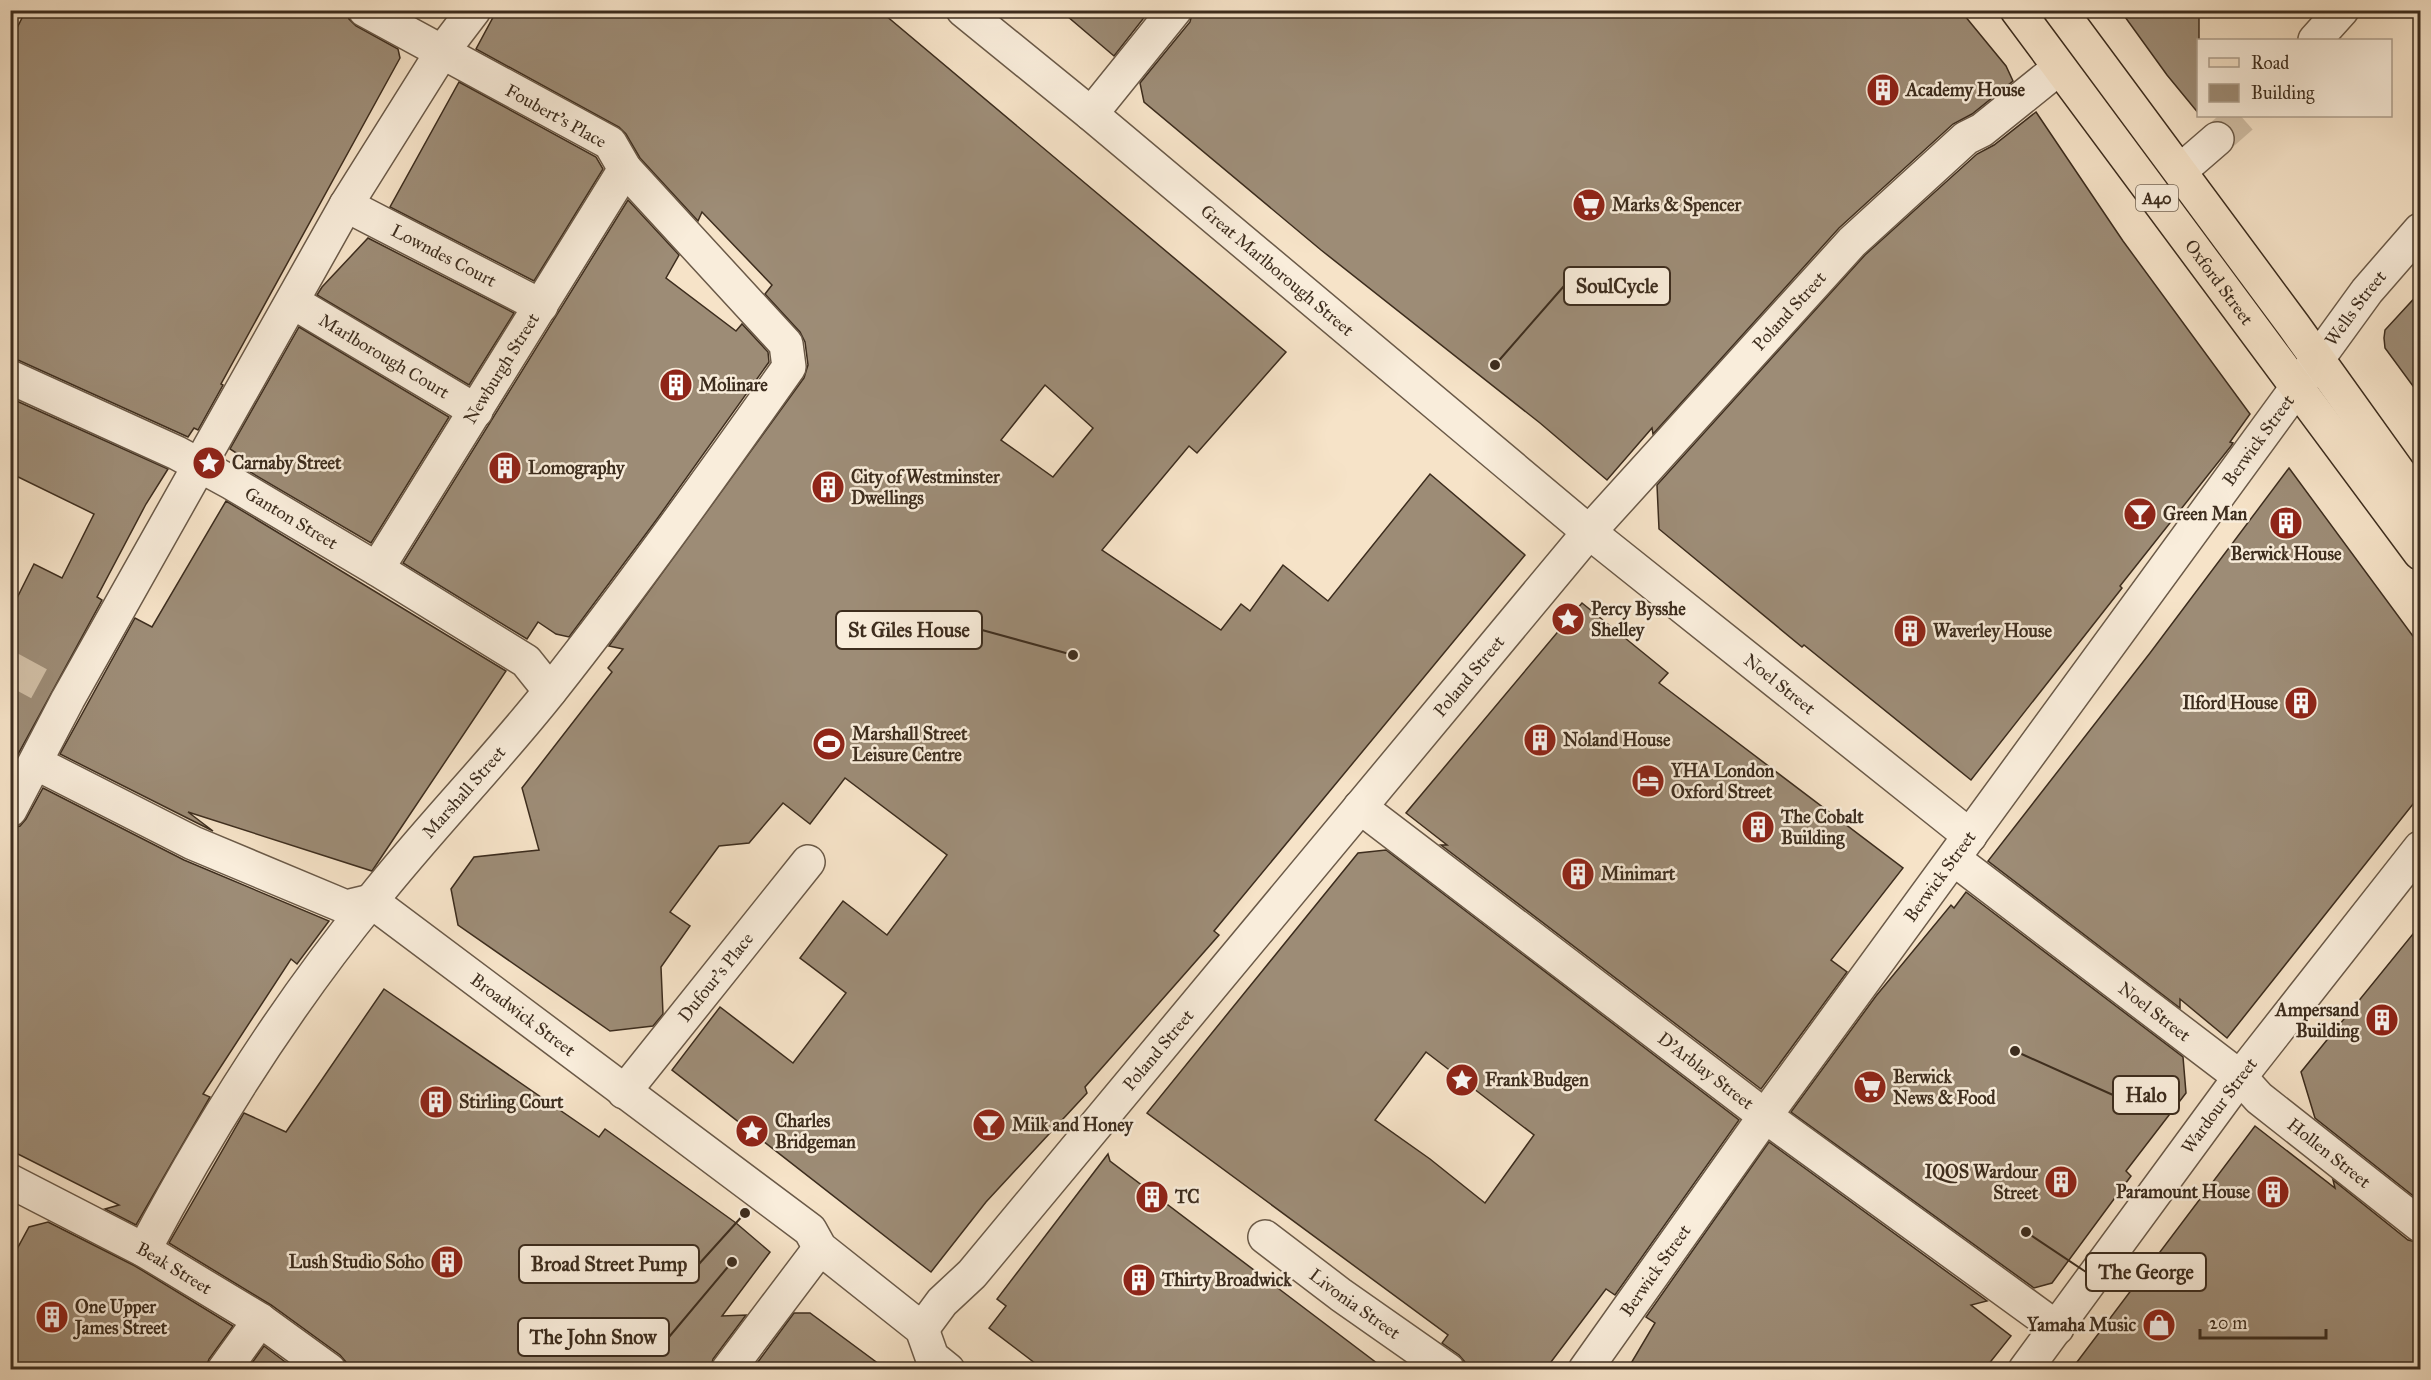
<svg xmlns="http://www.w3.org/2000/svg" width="2431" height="1380" viewBox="0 0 2431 1380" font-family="'IM FELL Great Primer',serif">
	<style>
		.building { fill: #9d8c76; stroke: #3d2d1e; stroke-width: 1.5; fill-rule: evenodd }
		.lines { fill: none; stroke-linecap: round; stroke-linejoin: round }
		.minor-tunnel { stroke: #d1bfa6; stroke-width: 33; stroke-dasharray: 33 16; stroke-linecap: butt }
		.minor-casing { stroke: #6b5a48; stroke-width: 36 }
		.major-casing { stroke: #3d2d1e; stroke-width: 36 }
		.minor { stroke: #f9eddb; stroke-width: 33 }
		.major { stroke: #f6e3c8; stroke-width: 33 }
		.labels { text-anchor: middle; stroke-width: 5; stroke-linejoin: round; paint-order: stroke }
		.shield { fill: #f9eddb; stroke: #756757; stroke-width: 1.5 }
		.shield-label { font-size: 16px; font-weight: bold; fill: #3d2d1e }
		.poi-label { font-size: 18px; font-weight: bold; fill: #3d2d1e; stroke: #f9eddb; text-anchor: start }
		.street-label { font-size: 18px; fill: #3d2d1e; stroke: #f9eddb }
		.leader { fill: none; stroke: #3d2d1e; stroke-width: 2 }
		.callout-dot { fill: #3d2d1e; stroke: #f9eddb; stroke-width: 2 }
		.callout { fill: #f9eddb; stroke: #3d2d1e; stroke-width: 2 }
		.callout-label { font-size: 20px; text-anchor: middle; font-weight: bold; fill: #3d2d1e }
	</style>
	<rect width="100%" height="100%" fill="#f6e3c8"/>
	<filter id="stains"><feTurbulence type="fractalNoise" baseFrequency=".00333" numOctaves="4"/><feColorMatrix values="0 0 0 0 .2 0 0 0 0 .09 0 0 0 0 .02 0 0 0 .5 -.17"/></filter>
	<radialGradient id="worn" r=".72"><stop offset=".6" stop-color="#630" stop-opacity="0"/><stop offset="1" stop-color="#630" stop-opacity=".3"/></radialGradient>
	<g class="building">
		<polygon points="26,10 346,10 349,19 356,26 398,49 400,58 221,384 223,385 198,430 194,428 188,437 18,360 10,359 10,42"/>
		<path d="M497 10H879L1286 352 1197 453 1189 446 1102 550 1221 630 1241 604 1250 611 1283 565 1328 601 1430 474 1525 555 1214 931 1219 935 1085 1087 1087 1093 986 1202 931 1272 672 1070 720 1007 793 1063 846 993 800 958 843 901 887 935 947 855 845 778 810 824 783 803 749 843 719 846 670 912 690 926 661 967 663 1014 653 1026 610 1031 458 925 451 889 474 857 539 850 522 788 612 672 608 668 623 649 609 646 804 378 808 365 805 342 800 332 765 294 772 285 702 212 698 221 640 158 626 134 619 127 476 49ZM1045 385 1093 428 1053 477 1001 440Z"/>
		<polygon points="1060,10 1150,10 1114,56"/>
		<polygon points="1193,10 1960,10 2006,66 2013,81 1972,114 1953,124 1839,228 1653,434 1652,428 1607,480 1540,423 1321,250 1144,102 1140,83 1190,22"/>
		<polygon points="2120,10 2199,10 2199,114 2167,75"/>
		<polygon points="459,82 596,157 603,169 534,281 390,207"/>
		<polygon points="2036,112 2123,241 2250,414 2230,442 2233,443 2231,446 2120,586 2122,588 1971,780 1804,645 1802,647 1659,529 1657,485 1865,255 1977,154 1994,145"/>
		<polygon points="628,200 679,255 666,278 736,331 742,324 768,352 769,362 657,519 569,637 556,634 538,622 527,639 403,563"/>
		<polygon points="368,238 514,313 469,385 317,295 322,287"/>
		<polygon points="2421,291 2421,397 2385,348 2384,338 2385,330"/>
		<polygon points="299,327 449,417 371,543 245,469 249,461 230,449"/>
		<polygon points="10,398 168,469 146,504 97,597 102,600 10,769 10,612 34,564 62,578 94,514 10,473"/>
		<polygon points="2289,468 2421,647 2421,794 2227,1038 2180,999 2180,1008 1988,861 2150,653"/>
		<polygon points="226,501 506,671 372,871 188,812 213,831 60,754 135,618 152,627"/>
		<polygon points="1582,603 1668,673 1659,683 1903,868 1831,960 1847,972 1761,1089 1441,845 1447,845 1406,813"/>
		<polygon points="43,788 184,860 329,921 297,964 291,959 203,1094 210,1097 136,1225 105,1209 119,1205 10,1150 10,829 20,826 26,819"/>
		<path d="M1386 850 1739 1120 1615 1295 1606 1289 1545 1370H1466L1465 1362 1459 1355 1442 1343 1448 1335 1147 1113 1358 853ZM1426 1052 1534 1135 1485 1203 1430 1159 1375 1120Z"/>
		<polygon points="1966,892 2183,1057 2186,1093 2126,1171 2131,1176 2052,1283 2034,1288 1791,1112 1876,996 1951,905 1954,908"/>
		<polygon points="2421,924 2421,1202 2315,1118 2301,1072"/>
		<polygon points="384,989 599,1137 605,1129 736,1223 770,1252 722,1316 746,1315 713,1359 710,1370 347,1370 346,1362 340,1355 271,1305 169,1243 244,1113 286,1132"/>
		<polygon points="2255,1126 2335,1188 2333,1180 2408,1240 2421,1243 2421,1370 2071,1370"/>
		<polygon points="1769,1142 1987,1301 1971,1305 2011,1336 1984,1370 1627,1370 1655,1323 1646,1317"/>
		<polygon points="1108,1154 1110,1161 1386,1370 1044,1370 989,1328 1006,1306 997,1299"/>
		<polygon points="48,1222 135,1266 233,1326 209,1359 205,1370 10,1370 10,1262 29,1227"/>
		<polygon points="794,1313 810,1313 887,1370 752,1370"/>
		<polygon points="264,1346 296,1370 247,1370"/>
	</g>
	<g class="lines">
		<g class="minor-tunnel">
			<polyline points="2217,139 2243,116"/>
			<polyline points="10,668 47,688"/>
		</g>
		<defs>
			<g id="minor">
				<path id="s1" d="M963 10 1091 114 1589 532 1970 836"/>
				<polyline points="2315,40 2342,10"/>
				<polyline points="1091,114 1175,10"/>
				<polyline points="2180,171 2217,139"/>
				<path id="s2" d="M346 205 541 306"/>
				<path id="s3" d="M293 302 476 411"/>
				<path id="s4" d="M10 377 177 453 232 483 377 569 526 661 550 691"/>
				<path id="s5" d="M377 569 625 169"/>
				<polyline points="36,763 193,843 346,907 371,901"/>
				<path id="s6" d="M1360 807 1765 1116 2057 1328"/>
				<polyline points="10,810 68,699 346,205 442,52 474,10"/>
				<path id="s7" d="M1954 859 2240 1077 2259 1098 2420 1225"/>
				<path id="s8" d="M371 901 810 1230 820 1248 922 1329 932 1357 948 1370"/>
				<path id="s9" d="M624 1092 808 862"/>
				<path id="s10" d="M10 1181 144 1250 260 1320 329 1370"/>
				<path id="s11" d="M1265 1237 1341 1295 1448 1370"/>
				<path id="s12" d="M144 1250C209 1127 284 1008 372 900 429 828 494 762 551 690 634 585 712 476 789 367L786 344 625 169 610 143 365 10"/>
				<path id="s13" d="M922 1329 942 1302 972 1274 1589 532 1852 242 1966 138 1982 130 2059 68"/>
				<polyline points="224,1370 260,1320"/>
				<polyline points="728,1370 820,1248"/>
				<path id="s14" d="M1585 1370 1765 1116 2298 386 2367 291 2420 230"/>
				<path id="s15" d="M2025 1370 2240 1077 2420 848"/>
			</g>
			<g id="major">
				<path id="s16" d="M2017 10 2420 553"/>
				<polyline points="2060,10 2294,326 2420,502"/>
			</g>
		</defs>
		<use href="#minor" class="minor-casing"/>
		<use href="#major" class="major-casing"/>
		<use href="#minor" class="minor"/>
		<use href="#major" class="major"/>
	</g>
	<defs>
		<symbol id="building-disc" viewBox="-11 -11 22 22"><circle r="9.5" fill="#8f2418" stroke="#f9eddb"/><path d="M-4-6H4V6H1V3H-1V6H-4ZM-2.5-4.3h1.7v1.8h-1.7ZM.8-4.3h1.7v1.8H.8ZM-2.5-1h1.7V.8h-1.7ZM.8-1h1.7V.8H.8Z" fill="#fff"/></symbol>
		<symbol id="supermarket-disc" viewBox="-11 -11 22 22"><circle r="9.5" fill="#8f2418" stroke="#f9eddb"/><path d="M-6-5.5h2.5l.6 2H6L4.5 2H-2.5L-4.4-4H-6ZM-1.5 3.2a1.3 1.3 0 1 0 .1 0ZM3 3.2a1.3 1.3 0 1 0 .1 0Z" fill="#fff"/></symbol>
		<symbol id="sight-disc" viewBox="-11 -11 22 22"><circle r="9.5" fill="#8f2418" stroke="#f9eddb"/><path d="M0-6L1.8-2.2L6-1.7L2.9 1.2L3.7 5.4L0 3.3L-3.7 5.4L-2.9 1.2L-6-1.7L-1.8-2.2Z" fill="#fff"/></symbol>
		<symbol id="bar-disc" viewBox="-11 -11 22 22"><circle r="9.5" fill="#8f2418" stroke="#f9eddb"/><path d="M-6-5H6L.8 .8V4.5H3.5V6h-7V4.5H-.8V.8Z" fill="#fff"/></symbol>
		<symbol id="stadium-disc" viewBox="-11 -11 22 22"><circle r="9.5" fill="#8f2418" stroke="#f9eddb"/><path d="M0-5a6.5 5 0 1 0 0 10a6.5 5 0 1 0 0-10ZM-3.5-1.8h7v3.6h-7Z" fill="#fff"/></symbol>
		<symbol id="hotel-disc" viewBox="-11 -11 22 22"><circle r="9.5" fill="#8f2418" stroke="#f9eddb"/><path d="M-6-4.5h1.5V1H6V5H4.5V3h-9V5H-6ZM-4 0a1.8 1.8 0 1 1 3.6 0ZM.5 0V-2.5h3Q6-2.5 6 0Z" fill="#fff"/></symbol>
		<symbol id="shop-disc" viewBox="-11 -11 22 22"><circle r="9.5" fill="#8f2418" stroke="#f9eddb"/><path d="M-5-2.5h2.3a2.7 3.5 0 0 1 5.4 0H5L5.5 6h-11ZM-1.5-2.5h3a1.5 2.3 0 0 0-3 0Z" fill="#fff"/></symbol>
	</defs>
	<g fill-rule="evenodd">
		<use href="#building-disc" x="1864" y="71" width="38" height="38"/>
		<use href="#supermarket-disc" x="1570" y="186" width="38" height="38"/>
		<use href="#building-disc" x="657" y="366" width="38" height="38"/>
		<use href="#sight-disc" x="190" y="444" width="38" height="38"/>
		<use href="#building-disc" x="486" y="449" width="38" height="38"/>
		<use href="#building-disc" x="809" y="468" width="38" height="38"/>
		<use href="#bar-disc" x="2121" y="495" width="38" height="38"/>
		<use href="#building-disc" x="2267" y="504" width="38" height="38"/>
		<use href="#sight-disc" x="1549" y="600" width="38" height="38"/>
		<use href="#building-disc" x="1891" y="612" width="38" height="38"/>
		<use href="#building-disc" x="2282" y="684" width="38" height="38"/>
		<use href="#building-disc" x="1521" y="721" width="38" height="38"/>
		<use href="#stadium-disc" x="810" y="725" width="38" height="38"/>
		<use href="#hotel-disc" x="1629" y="762" width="38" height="38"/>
		<use href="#building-disc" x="1739" y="808" width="38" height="38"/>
		<use href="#building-disc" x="1559" y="855" width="38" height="38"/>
		<use href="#building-disc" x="2363" y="1001" width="38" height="38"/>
		<use href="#sight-disc" x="1443" y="1061" width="38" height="38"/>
		<use href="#supermarket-disc" x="1851" y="1068" width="38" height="38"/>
		<use href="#building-disc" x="417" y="1083" width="38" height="38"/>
		<use href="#bar-disc" x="970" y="1106" width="38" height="38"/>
		<use href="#sight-disc" x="733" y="1112" width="38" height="38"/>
		<use href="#building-disc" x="2042" y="1163" width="38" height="38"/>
		<use href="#building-disc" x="2254" y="1173" width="38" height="38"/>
		<use href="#building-disc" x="1133" y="1178" width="38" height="38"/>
		<use href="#building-disc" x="428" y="1243" width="38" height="38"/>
		<use href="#building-disc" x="1120" y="1261" width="38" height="38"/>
		<use href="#building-disc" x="33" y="1298" width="38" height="38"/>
		<use href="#shop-disc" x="2140" y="1306" width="38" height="38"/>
	</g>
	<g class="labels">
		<rect class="shield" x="2136" y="185" width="42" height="26" rx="4.5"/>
		<g class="shield-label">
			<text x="2157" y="204">A40</text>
		</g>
		<g class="poi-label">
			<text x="1906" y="96">Academy House</text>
			<text x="1612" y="211">Marks &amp; Spencer</text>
			<text x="699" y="391">Molinare</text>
			<text x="232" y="469">Carnaby Street</text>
			<text x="528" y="474">Lomography</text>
			<text x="851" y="483">City of Westminster<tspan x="851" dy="21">Dwellings</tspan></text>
			<text x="2163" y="520">Green Man</text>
			<text x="2286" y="560" text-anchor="middle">Berwick House</text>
			<text x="1591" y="615">Percy Bysshe<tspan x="1591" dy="21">Shelley</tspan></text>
			<text x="1933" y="637">Waverley House</text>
			<text x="2278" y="709" text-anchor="end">Ilford House</text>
			<text x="852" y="740">Marshall Street<tspan x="852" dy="21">Leisure Centre</tspan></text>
			<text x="1563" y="746">Noland House</text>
			<text x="1671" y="777">YHA London<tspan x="1671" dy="21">Oxford Street</tspan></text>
			<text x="1781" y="823">The Cobalt<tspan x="1781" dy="21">Building</tspan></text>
			<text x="1601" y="880">Minimart</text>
			<text x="2359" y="1016" text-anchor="end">Ampersand<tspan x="2359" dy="21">Building</tspan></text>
			<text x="1893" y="1083">Berwick<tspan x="1893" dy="21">News &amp; Food</tspan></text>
			<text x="1485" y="1086">Frank Budgen</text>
			<text x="459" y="1108">Stirling Court</text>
			<text x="775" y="1127">Charles<tspan x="775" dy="21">Bridgeman</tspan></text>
			<text x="1012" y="1131">Milk and Honey</text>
			<text x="2038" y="1178" text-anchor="end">IQOS Wardour<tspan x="2038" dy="21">Street</tspan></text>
			<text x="2250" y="1198" text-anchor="end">Paramount House</text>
			<text x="1175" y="1203">TC</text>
			<text x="424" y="1268" text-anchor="end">Lush Studio Soho</text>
			<text x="1162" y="1286">Thirty Broadwick</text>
			<text x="75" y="1313">One Upper<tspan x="75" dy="21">James Street</tspan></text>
			<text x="2136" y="1331" text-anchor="end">Yamaha Music</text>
		</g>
		<g class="street-label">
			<text transform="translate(556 116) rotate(29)" y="6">Foubert's Place</text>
			<text dy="6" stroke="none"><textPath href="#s2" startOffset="110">Lowndes Court</textPath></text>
			<text dy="6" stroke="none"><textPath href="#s1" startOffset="408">Great Marlborough Street</textPath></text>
			<text dy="6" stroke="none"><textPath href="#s16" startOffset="339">Oxford Street</textPath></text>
			<text dy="6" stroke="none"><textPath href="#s14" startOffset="1312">Wells Street</textPath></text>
			<text dy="6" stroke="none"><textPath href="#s13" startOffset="1338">Poland Street</textPath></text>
			<text dy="6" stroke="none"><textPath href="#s3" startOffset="106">Marlborough Court</textPath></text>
			<text dy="6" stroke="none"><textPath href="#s5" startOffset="236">Newburgh Street</textPath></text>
			<text dy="6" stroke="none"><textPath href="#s14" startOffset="1148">Berwick Street</textPath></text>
			<text dy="6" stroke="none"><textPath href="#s4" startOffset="315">Ganton Street</textPath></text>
			<text dy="6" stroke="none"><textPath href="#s13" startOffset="852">Poland Street</textPath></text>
			<text dy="6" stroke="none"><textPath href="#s1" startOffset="1059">Noel Street</textPath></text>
			<text dy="6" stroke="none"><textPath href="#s12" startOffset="560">Marshall Street</textPath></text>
			<text dy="6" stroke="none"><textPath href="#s14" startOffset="608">Berwick Street</textPath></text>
			<text dy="6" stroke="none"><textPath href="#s9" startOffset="147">Dufour's Place</textPath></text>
			<text dy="6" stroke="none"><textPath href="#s7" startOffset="252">Noel Street</textPath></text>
			<text dy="6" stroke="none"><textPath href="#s8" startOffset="190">Broadwick Street</textPath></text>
			<text dy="6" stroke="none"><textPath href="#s13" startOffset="366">Poland Street</textPath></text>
			<text dy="6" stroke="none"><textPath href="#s6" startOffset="435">D'Arblay Street</textPath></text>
			<text dy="6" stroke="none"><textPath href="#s15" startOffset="328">Wardour Street</textPath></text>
			<text dy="6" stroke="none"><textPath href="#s7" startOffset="477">Hollen Street</textPath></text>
			<text dy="6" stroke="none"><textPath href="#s10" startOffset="186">Beak Street</textPath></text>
			<text dy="6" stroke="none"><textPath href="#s14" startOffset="122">Berwick Street</textPath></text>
			<text dy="6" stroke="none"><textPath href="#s11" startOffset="112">Livonia Street</textPath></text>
		</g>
	</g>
	<path class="leader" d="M1495 365L1564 286M1073 655L982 630M2015 1051L2113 1095M745 1213L699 1264M2026 1232L2086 1272M732 1262L669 1337"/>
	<g class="callout-dot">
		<circle cx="1495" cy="365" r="6"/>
		<circle cx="1073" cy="655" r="6"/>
		<circle cx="2015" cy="1051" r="6"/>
		<circle cx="745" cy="1213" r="6"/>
		<circle cx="2026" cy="1232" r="6"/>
		<circle cx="732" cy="1262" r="6"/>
	</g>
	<g class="callout">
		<rect x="1564" y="267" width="106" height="38" rx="6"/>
		<rect x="836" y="611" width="146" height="38" rx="6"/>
		<rect x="2113" y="1076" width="66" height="38" rx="6"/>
		<rect x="519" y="1245" width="180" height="38" rx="6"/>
		<rect x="2086" y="1253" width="120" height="38" rx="6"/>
		<rect x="518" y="1318" width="151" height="38" rx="6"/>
	</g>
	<g class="callout-label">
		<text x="1617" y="293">SoulCycle</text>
		<text x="909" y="637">St Giles House</text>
		<text x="2146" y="1102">Halo</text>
		<text x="609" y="1271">Broad Street Pump</text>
		<text x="2146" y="1279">The George</text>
		<text x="593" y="1344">The John Snow</text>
	</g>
	<rect width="2431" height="1380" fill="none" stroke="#f6e3c8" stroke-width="36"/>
	<rect x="12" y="12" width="2407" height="1356" fill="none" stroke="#3d2d1e" stroke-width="3"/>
	<rect x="18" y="18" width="2395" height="1344" fill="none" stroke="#3d2d1e" stroke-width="1.5"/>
	<rect x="2197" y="39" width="195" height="78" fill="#f9eddb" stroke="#aea08f" stroke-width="1.5"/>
	<rect x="2209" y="58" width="30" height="9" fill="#f6e3c8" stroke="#aea08f" stroke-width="1.5"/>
	<text x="2251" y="69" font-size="18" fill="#3d2d1e">Road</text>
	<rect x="2209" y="84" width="30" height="18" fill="#9d8c76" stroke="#aea08f" stroke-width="1.5"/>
	<text x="2251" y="99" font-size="18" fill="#3d2d1e">Building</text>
	<path d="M2200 1329v9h126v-9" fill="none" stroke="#3d2d1e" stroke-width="3"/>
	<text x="2209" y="1329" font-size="18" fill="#3d2d1e" stroke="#f9eddb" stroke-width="4.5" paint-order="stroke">20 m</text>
	<rect width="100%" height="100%" filter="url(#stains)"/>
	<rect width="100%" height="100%" fill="url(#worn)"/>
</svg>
